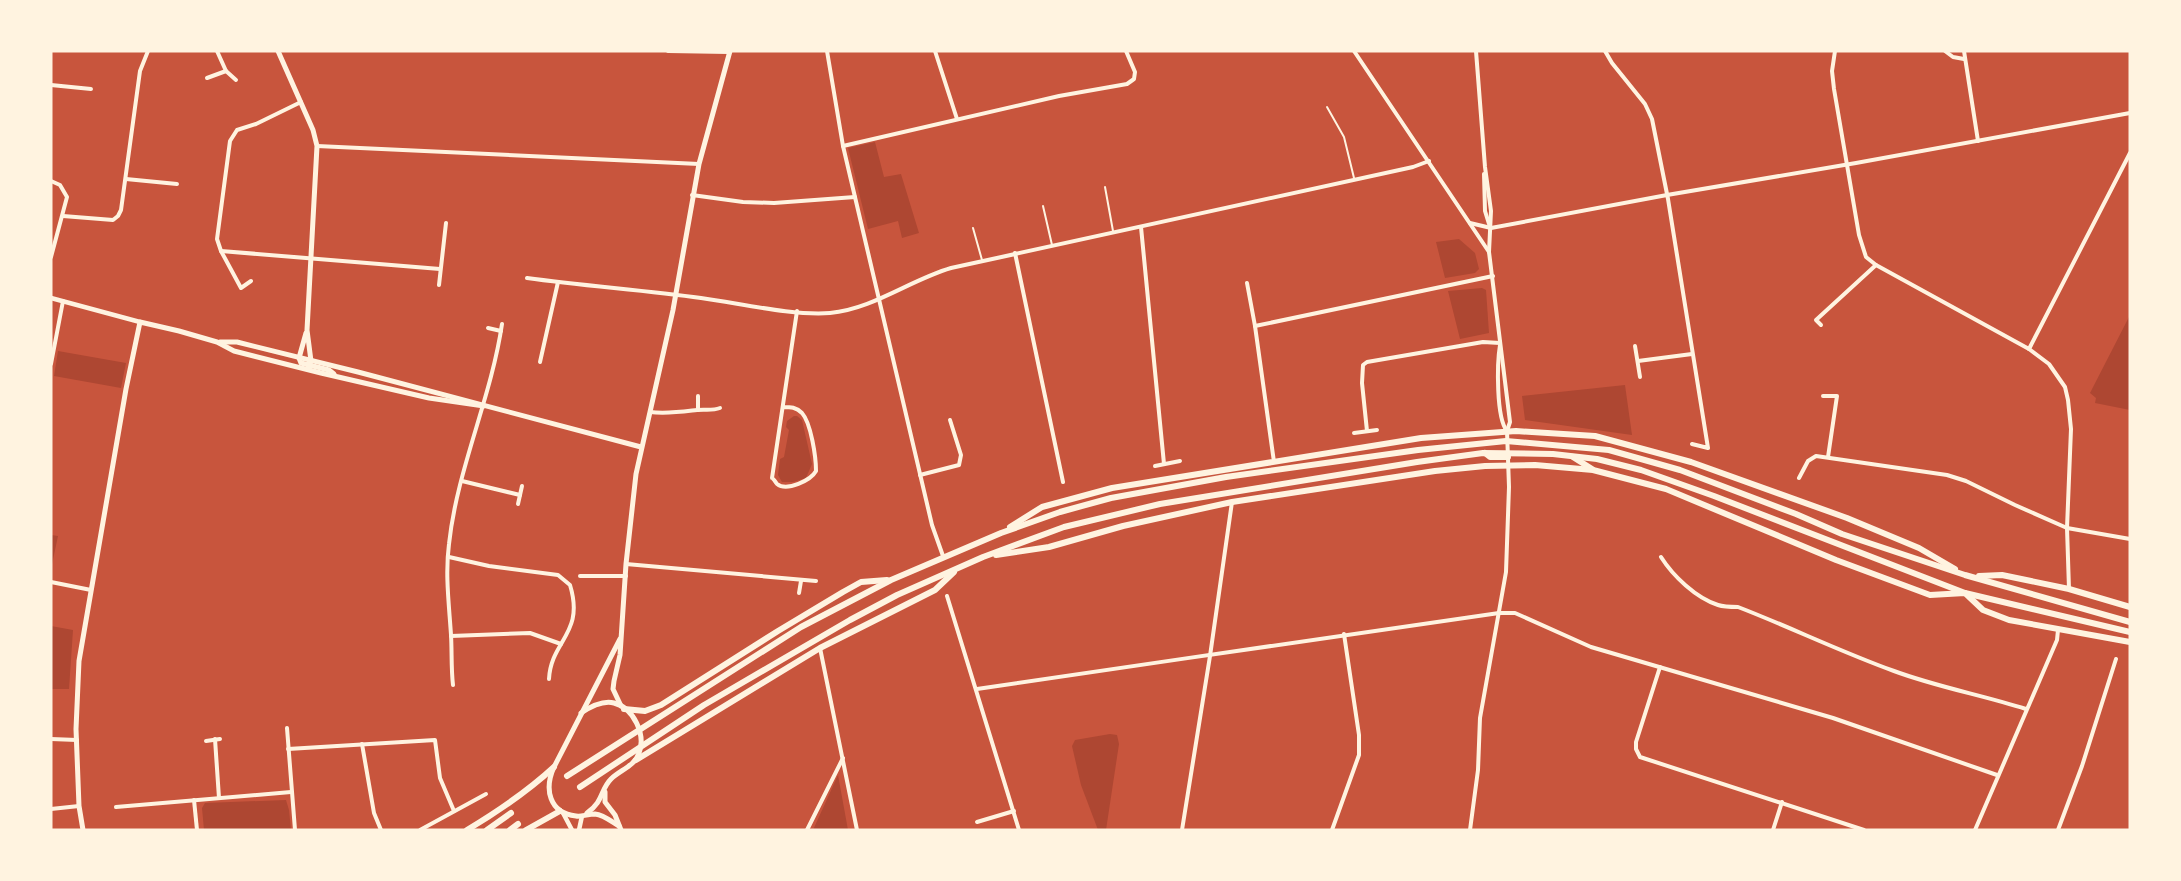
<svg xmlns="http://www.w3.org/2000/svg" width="2181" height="881" viewBox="0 0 2181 881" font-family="Poppins,sans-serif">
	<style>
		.green { fill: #ae4732 }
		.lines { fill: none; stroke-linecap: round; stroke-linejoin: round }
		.service { stroke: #fff3e0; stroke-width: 2 }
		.minor { stroke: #fff3e0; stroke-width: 4 }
		.tertiary { stroke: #fff3e0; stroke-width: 4.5 }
		.secondary { stroke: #fff3e0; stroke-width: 5 }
		.trunk { stroke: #fff3e0; stroke-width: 6 }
	</style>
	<rect width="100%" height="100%" fill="#c8553d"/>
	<g class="green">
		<polygon points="875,142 884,177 901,174 919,233 902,238 898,221 868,229 848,148"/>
		<polygon points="1459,239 1475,253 1479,269 1475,273 1445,278 1436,242"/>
		<polygon points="1482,288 1486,290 1489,333 1460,339 1448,291"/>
		<polygon points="2130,315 2130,410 2095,403 2096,398 2090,393"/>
		<polygon points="58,351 126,363 121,388 54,376"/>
		<polygon points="1625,385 1632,435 1525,420 1522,396"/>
		<polygon points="794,416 797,416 802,420 812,464 806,478 793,482 782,482 778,475 780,459 784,457 789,430 786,427 787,421"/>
		<polygon points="51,535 58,536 51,569"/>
		<polygon points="51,626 73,630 69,689 51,689"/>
		<polygon points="1110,734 1117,735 1119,744 1106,830 1098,830 1081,785 1072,746 1075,740"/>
		<polygon points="838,775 848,830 813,830"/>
		<polygon points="286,800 289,810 291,830 204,830 202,808 205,803"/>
	</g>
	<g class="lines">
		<g class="service">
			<polyline points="1327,107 1344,137 1354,178"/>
			<polyline points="1105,187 1113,231"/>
			<polyline points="1043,206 1052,245"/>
			<polyline points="973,228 982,260"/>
		</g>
		<g class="minor">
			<polyline points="217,51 226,71 236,80"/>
			<polyline points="668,51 729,52"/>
			<polyline points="827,51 843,146 932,525 943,556"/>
			<polyline points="935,51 957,119"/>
			<polyline points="1354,51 1489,252 1510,422 1507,431 1509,487 1506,572 1480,718 1478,770 1470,830"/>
			<polyline points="1476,51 1485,167 1491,211 1489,252"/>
			<polyline points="1605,51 1612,63 1645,104 1652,119 1668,199 1708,448 1692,444"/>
			<polyline points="1835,51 1832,71 1834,89 1859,235 1866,257 1876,265 2029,349 2049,364 2065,387 2068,400 2071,429 2067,528 2069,589"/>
			<polyline points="1945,51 1953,57 1964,59"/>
			<polyline points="1964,51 1978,141"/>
			<polyline points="207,78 226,71"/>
			<polyline points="51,85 91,89"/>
			<polyline points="317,146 699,164"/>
			<polyline points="843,146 1059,96 1127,84 1134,79 1135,72 1126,51"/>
			<polyline points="1484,174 1485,211 1489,224"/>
			<polyline points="126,179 177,184"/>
			<polyline points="51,181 60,185 67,197 51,257"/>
			<polyline points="692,195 743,202 774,203 855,197"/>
			<polyline points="63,216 113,220 118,216 121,210 140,71 148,51"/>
			<polyline points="1470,223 1491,228 1667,195 1856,163 2130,113"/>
			<polyline points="1141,227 1164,464"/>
			<polyline points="221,251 440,269"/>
			<polyline points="1015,253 1063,482"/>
			<path d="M527 278C585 286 643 290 701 298 739 303 793 316 830 313 873 309 910 280 951 268L1413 167 1429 161"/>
			<polyline points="251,281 241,288 221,251 217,239 230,141 237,130 256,124 301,102"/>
			<polyline points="1247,283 1255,326 1274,462"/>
			<polyline points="439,285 446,223"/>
			<polyline points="1821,325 1816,320 1876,265"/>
			<polyline points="1255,326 1493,276"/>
			<polyline points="488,328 501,331"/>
			<path d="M1500 345C1497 363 1496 418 1507 431"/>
			<polyline points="1635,346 1640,377"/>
			<polyline points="2029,349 2130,153"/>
			<polyline points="1638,361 1692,354"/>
			<polyline points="540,362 558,282"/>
			<polyline points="51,364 63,301"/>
			<polyline points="698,396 698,410"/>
			<polyline points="1823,396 1837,396 1828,457"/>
			<path d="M783 407C791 407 796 407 802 413 811 423 816 457 816 471 811 480 787 492 777 484 777 484 773 478 772 478L797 311"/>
			<path d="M650 412C667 414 680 412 697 410 705 409 712 411 720 408"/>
			<polyline points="1367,431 1362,383 1363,365 1367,362 1483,342 1500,343"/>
			<polyline points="1354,433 1377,430"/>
			<polyline points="1155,466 1180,461"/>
			<polyline points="920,475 959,465 961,455 950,420"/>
			<polyline points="1799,478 1808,461 1816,456 1947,475 1966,481 2015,505 2067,528 2130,539"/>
			<polyline points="462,481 520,495"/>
			<polyline points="518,504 522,486"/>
			<path d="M449 557 489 566 558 575 570 585C585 634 551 640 549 679"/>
			<path d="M1661 557C1673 576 1696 598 1718 605 1724 607 1731 607 1738 607 1790 627 1841 652 1894 671 1937 687 1982 695 2026 709"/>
			<polyline points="626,564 816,581"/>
			<polyline points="580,576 626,576"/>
			<polyline points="51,582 91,590"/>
			<polyline points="799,593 801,581"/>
			<polyline points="947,596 1019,830"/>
			<polyline points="451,636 530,633 561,644"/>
			<polyline points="820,648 857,830"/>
			<polyline points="1660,667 1636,742 1636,749 1640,757 1864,830"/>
			<path d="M453 685C451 668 452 651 451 635 449 604 445 574 449 544 457 469 491 399 502 324"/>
			<path d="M977 689C1151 664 1325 637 1499 613H1515L1591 647 1833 718 1997 775"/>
			<polyline points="287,728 295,830"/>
			<polyline points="51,739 77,740"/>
			<polyline points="215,739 219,798"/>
			<polyline points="206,741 220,739"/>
			<polyline points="362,744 374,813 381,830"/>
			<polyline points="288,749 435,740 440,778 454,811"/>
			<polyline points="194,800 197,830"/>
			<polyline points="116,807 291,792"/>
			<polyline points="51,809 79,806"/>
			<polyline points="977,822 1014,811"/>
			<polyline points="420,830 486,794"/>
			<polyline points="807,830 843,758"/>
			<polyline points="1182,830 1210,656 1232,502"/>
			<polyline points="1332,830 1359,755 1359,735 1344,634"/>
			<polyline points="1773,830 1782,802"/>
			<polyline points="1975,830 2057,640 2058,630"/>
			<polyline points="2058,830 2082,766 2116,659"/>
		</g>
		<g class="tertiary">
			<polyline points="51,298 140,322"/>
			<polyline points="563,813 572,830"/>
			<polyline points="579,830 582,816"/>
		</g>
		<g class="secondary">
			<polyline points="278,51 313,130 317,146 307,330 311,361 308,369"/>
			<polyline points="306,333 299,358 301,363 329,370 334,374"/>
			<polyline points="220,342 237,342 358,372 641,447"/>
			<polyline points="621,706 613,689 614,681 620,655 626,564 636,474 673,310 699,164 730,51"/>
			<path d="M581 713C590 707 603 700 614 703 634 708 646 735 639 753 635 766 620 770 611 779 600 790 604 801 587 813"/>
			<polyline points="605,792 605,802 615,815 621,830"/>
			<path d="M619 826C612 822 604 815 595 814 588 814 582 817 576 816 549 813 544 789 554 767L620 639"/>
			<polyline points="83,830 79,806 76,729 79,661 126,389 140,322 179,331 217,342 234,351 321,373 429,398 484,406"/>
		</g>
		<g class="trunk">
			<polyline points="1485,453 1490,457 1508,457"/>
			<polyline points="1573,457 1592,469"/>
			<polyline points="1010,527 1042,507 1112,488 1421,438 1516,431 1595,436 1691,462 1847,518 1919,548 1955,569"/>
			<polyline points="996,555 1049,547 1123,526 1232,502 1435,471 1485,466 1535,465 1593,470 1666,489 1836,560 1930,595 1965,593 1983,610 2009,620 2130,642"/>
			<polyline points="1979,576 2002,575 2069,589 2130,607"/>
			<polyline points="624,709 645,711 661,705 778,631 843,592 861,582 887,580"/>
			<polyline points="636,760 820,648 935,590 954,572"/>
			<polyline points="567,776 801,627 891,580 1001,533 1060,512 1111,498 1226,477 1418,450 1506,441 1609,450 1680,470 1796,514 1842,534 1965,575 2130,622"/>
			<polyline points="580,787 704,705 850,620 897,595 983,557 1064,527 1160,504 1417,462 1483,453 1553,454 1597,459 1641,470 1714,496 1965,593 2130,632"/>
			<path d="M467 830C497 812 528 791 554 767"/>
			<polyline points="487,830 511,813"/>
			<polyline points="510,830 518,824"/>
			<polyline points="526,830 560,811"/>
		</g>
	</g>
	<rect width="2181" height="881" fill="none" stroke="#fff3e0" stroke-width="105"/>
</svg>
